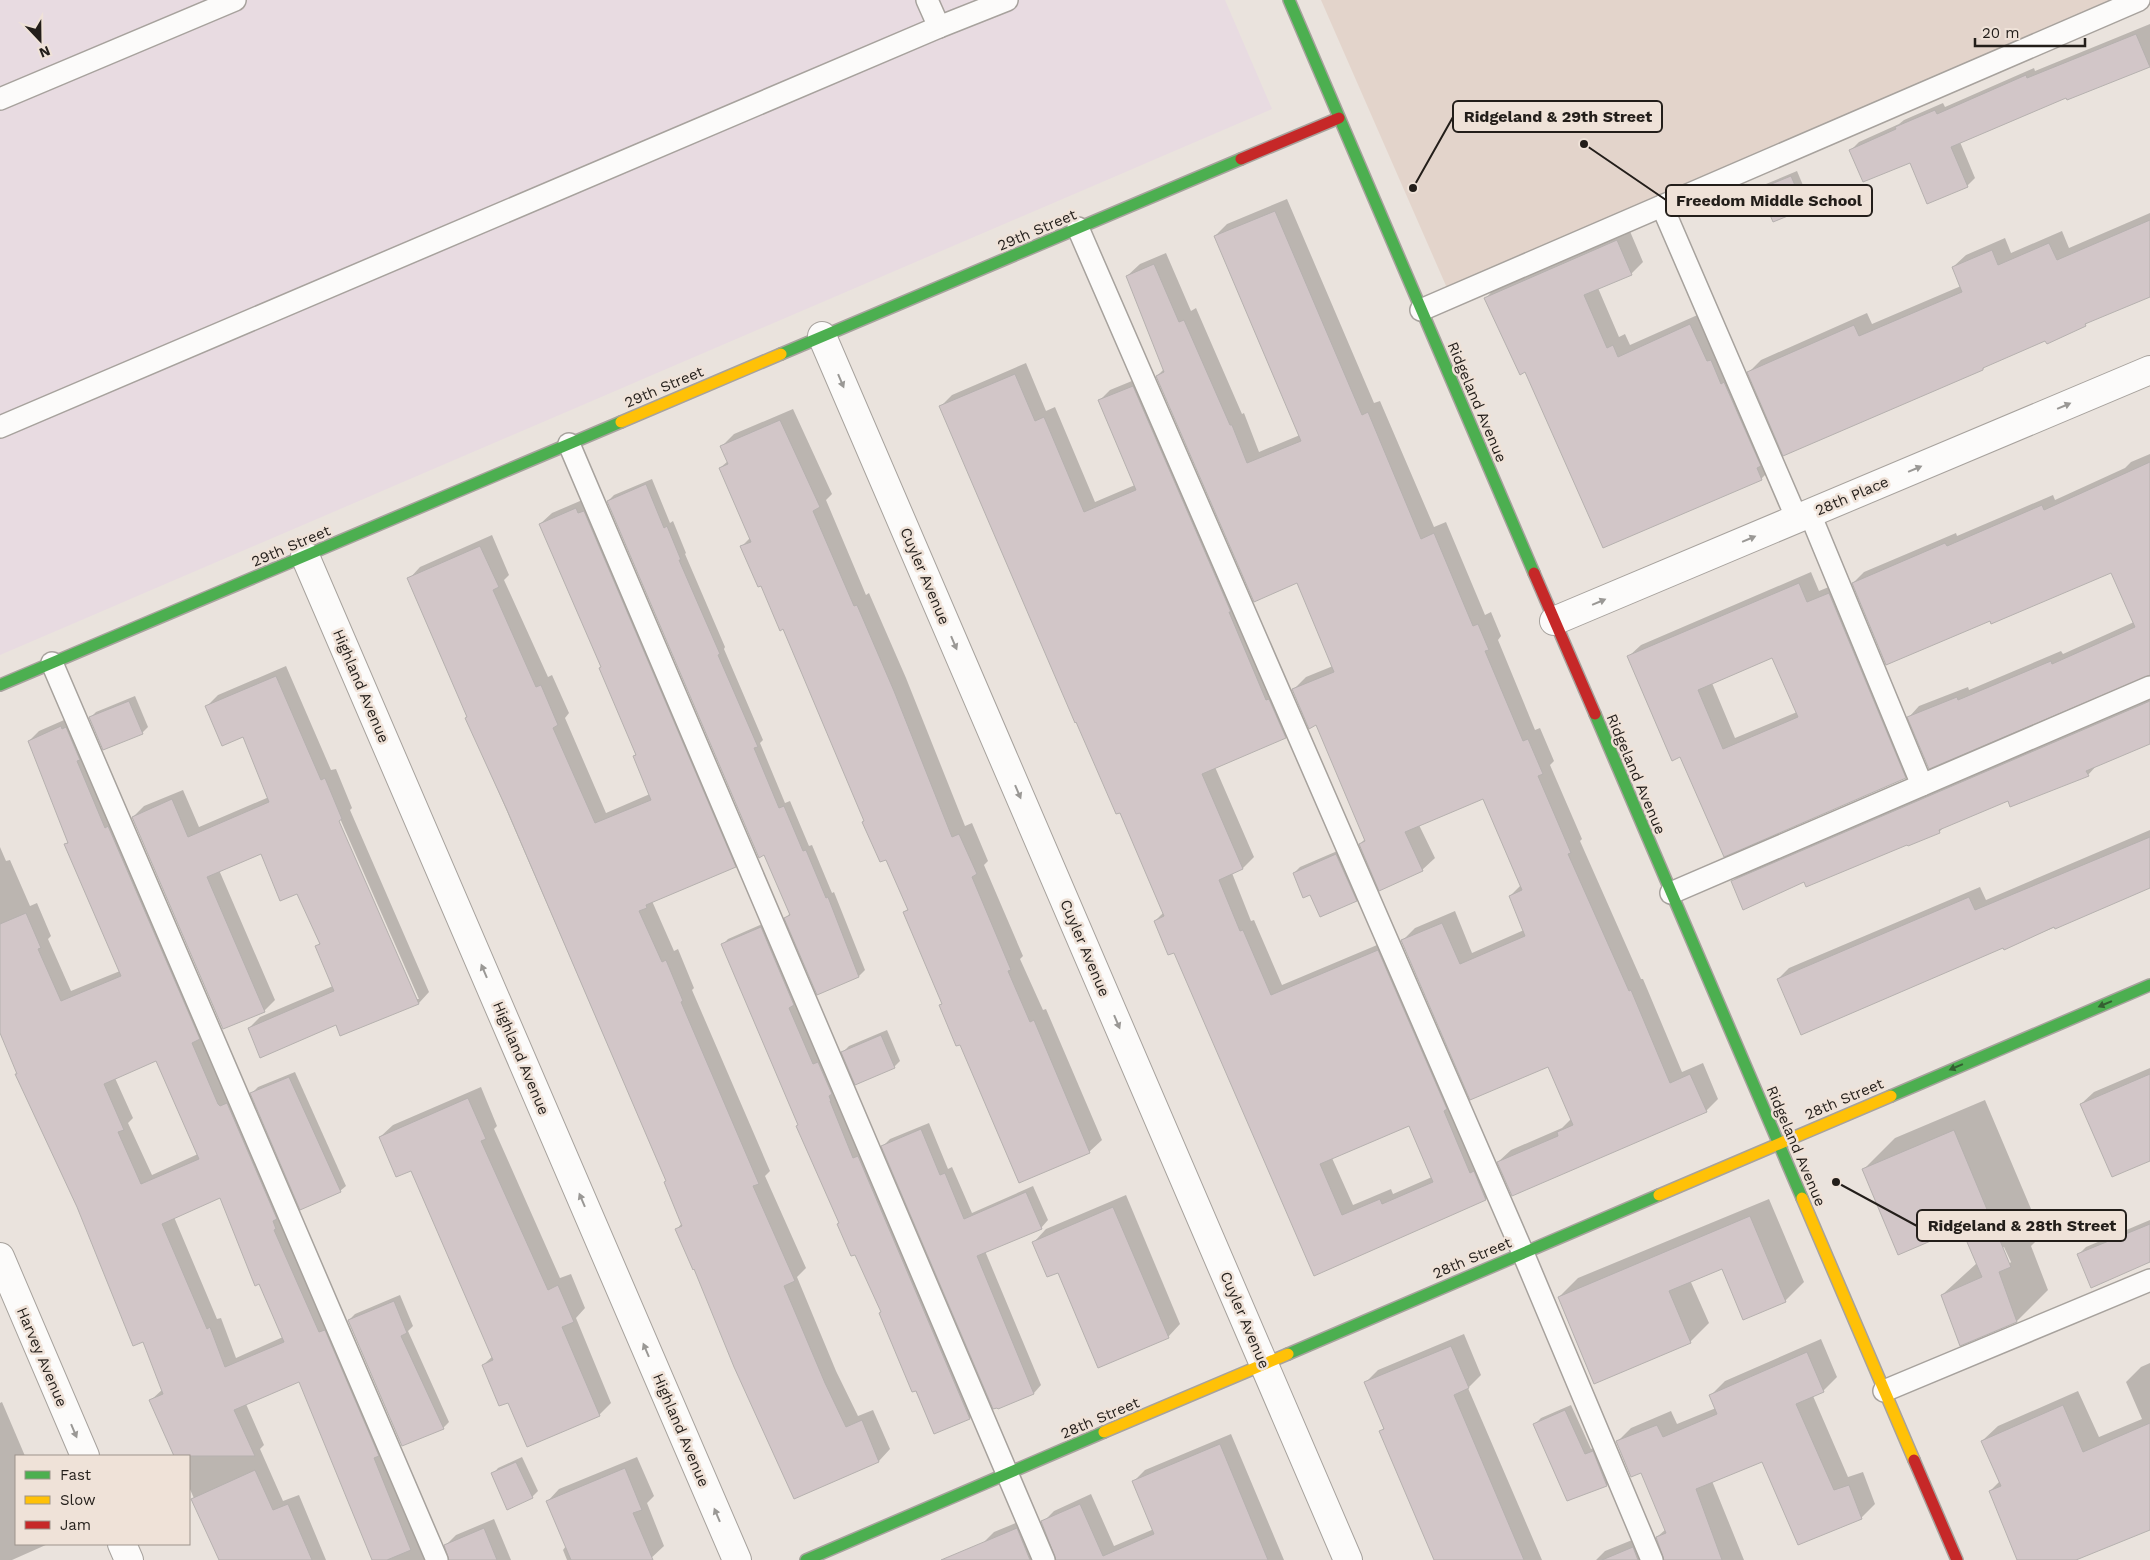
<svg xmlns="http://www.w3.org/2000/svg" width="2150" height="1560" viewBox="0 0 2150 1560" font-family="'Work Sans',sans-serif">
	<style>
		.industrial { fill: #e8dbe1 }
		.education { fill: #e3d4cb }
		.shadow { fill: #0003; fill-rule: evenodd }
		.building { fill: #d2c6c8; stroke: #b6b1af; fill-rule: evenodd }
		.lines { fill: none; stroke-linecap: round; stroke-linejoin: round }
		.lane-casing { stroke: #a7a29d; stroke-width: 24 }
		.street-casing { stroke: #a7a29d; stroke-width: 30 }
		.fast-casing { stroke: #a7a29d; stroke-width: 14 }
		.slow-casing { stroke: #a7a29d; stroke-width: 14 }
		.jam-casing { stroke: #a7a29d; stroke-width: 14 }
		.lane { stroke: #fcfbfa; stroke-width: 21 }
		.street { stroke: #fcfbfa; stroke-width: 28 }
		.fast { stroke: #4caf50; stroke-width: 11 }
		.slow { stroke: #ffc107; stroke-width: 11 }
		.jam { stroke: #c62828; stroke-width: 11 }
		.oneway { fill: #9a9895 }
		.oneway2 { fill: #355f32 }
		.labels { text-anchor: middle; stroke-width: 5; stroke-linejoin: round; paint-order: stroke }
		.street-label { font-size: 15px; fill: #231e1a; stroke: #efe2d8 }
		.leader { fill: none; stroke: #231e1a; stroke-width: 2 }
		.callout-dot { fill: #231e1a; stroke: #efe2d8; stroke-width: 2 }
		.callout { fill: #efe2d8; stroke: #231e1a; stroke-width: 2 }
		.callout-label { font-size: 16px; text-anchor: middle; font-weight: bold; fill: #231e1a }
	</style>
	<rect width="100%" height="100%" fill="#eae3dd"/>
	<polygon class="industrial" points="0,0 1225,0 1272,109 0,655"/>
	<polygon class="education" points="1321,0 2121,0 1447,288"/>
	<g class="shadow">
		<polygon points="2150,24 2150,65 2119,79 2066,96 1960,142 1975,178 1967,186 1910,161 1851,150 1859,142 1899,124 1904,120 1943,103 1945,107 2034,68 2035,71"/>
		<polygon points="1797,171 1810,202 1804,208 1760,190 1766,184"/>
		<polygon points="1287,199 1374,403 1380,401 1434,527 1446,522 1485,615 1491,612 1501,636 1498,640 1535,730 1540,728 1554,761 1550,765 1582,839 1580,841 1641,979 1643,979 1682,1072 1703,1063 1718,1099 1706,1111 1498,1162 1511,1150 1562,1128 1571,1119 1548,1065 1402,941 1415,928 1455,911 1472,953 1524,930 1510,896 1521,885 1484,798 1419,825 1435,858 1422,870 1360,844 1365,839 1317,724 1293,690 1306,677 1333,666 1298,581 1157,376 1164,369 1127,276 1140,264 1166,253 1191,311 1196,308 1242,414 1244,413 1259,452 1300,435 1215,236 1227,224"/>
		<polygon points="2150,213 2150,295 2089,321 2085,325 1987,364 1983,369 1749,372 1761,360 1867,313 1872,324 1961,286 1953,267 1966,255 2005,238 2011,253 2062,231 2069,248"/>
		<polygon points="1629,229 1643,262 1631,274 1598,288 1619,337 1625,334 1630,345 1702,313 1773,467 1761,479 1526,371 1486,298 1497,286"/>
		<path d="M1026 363 1046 411 1055 407 1095 502 1135 485 1099 401 1110 390 1144 376 1296 726 1285 737 1215 767 1254 857 1243 868 1232 873 1251 921 1254 920 1282 985 1389 940 1497 1188 1486 1199 1314 1274 1175 951 1155 921 1164 912 941 406 952 395ZM1410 1125 1432 1177 1393 1194 1391 1189 1353 1205 1332 1158Z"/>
		<polygon points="793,409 832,494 826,500 866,595 869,593 906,678 965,826 972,823 988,861 984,865 1023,956 1020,959 1043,1010 1046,1009 1102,1140 1089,1152 960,1043 940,1006 943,1003 904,912 909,908 835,748 784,628 742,546 750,538 720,468 728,461 722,446 734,434"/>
		<polygon points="2150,454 2150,674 1909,717 1919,706 1968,687 1969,690 2061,651 2063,654 2134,622 2111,571 1991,619 1853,583 1864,572 1956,533 1957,536 2053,495 2055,500 2125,468 2131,462"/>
		<polygon points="652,479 670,523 673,521 686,553 685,554 725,647 724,649 763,740 760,743 785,803 790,801 809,846 812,845 832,893 834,892 865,970 859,976 818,993 786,918 790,913 608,501 614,495"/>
		<polygon points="587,498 746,855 735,866 652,901 674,951 678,949 694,988 692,990 770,1171 765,1176 806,1268 797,1277 836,1371 858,1416 873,1410 890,1449 879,1461 794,1497 677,1229 682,1223 667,1181 467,719 468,717 409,579 420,567 492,535 509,575 504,580 548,677 552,675 569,713 565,718 606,813 650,794 634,756 637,753 602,666 540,524 552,513"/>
		<path d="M1811 572 1819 591 1841 582 1917 766 1905 777 1681 755 1629 656 1641 645ZM1773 657 1797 712 1735 738 1712 683Z"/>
		<path d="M286 666 331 770 336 769 352 808 350 810 429 992 419 1003 341 1035 337 1024 249 1028 260 1017 333 986 317 946 320 943 298 892 262 852 219 870 275 1000 264 1011 133 817 144 806 183 790 199 827 269 797 244 735 207 706 218 695ZM338 814 419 999H416L336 815Z"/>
		<polygon points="2150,695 2150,743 2098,764 2088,775 2008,800 1944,827 1939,832 1805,881 1733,881 1743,870"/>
		<polygon points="135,696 148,727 142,733 90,718 96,712"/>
		<path d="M71 717 440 1560H373L299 1380 246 1404 264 1445 260 1449 283 1501 299 1495 326 1560H221L189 1487V1456H175L151 1400 163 1389 144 1340 78 1206 0 1031V847L6 861 10 860 30 906 37 903 51 936 48 939 71 991 120 971 65 845 69 841 29 741 39 731ZM157 1060 198 1154 152 1175 128 1123 133 1118 115 1078ZM221 1197 283 1337 236 1358 221 1318 217 1319 174 1217Z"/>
		<polygon points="2150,830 2150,887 2005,948 1778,979 1789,968 1980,887 1986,900"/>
		<polygon points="1342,849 1362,894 1356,900 1311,894 1294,873 1300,867"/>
		<polygon points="767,922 799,998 795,1002 976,1412 970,1418 934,1433 882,1312 841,1222 722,945 728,939"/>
		<polygon points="887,1030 900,1061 894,1067 843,1052 849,1046"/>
		<polygon points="2150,1068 2150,1160 2081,1104 2094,1092"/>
		<polygon points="295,1072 346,1186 340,1191 252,1093 258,1087"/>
		<polygon points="481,1087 497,1126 494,1129 560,1278 571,1274 585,1308 576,1318 611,1403 599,1415 509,1401 483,1365 493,1356 411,1170 380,1137 393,1125"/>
		<path d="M1985 1100 2042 1235 2031 1246 2048 1290 2017 1321 1960 1344 1942 1295 1977 1263 1961 1227 1864 1169 1895 1138ZM2004 1247 2011 1262 2009 1264 2002 1248Z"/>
		<polygon points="929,1123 948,1169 952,1167 972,1213 1033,1186 1048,1220 1041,1228 985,1251 1041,1385 1034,1393 998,1408 883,1146 890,1139"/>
		<polygon points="1126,1195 1180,1324 1168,1337 1058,1271 1034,1242 1046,1229"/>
		<polygon points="1769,1199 1804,1282 1785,1301 1722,1267 1690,1280 1709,1323 1690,1342 1559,1297 1578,1278"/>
		<polygon points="2150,1220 2150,1261 2078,1255 2086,1247"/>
		<polygon points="400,1295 413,1326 408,1331 449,1422 443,1428 349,1320 355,1314"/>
		<polygon points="1464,1334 1481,1375 1468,1388 1542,1560 1436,1560 1380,1432 1384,1428 1366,1382 1378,1370"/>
		<polygon points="1821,1339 1837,1377 1823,1391 1813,1396 1848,1477 1863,1472 1875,1504 1861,1518 1763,1460 1712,1481 1744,1560 1596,1560 1605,1551 1647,1534 1659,1556 1665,1559 1657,1537 1666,1529 1641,1471 1617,1442 1631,1428 1671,1411 1677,1424 1716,1408 1711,1395 1725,1381"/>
		<polygon points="2150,1363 2150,1528 2073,1560 2018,1560 1990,1491 2000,1481 1982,1441 1998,1426 2078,1391 2099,1437 2142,1419 2126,1382 2141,1367"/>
		<polygon points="2,1402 25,1456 16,1456 16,1544 48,1544 12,1560 0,1560 0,1403"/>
		<polygon points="1571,1405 1591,1449 1599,1446 1612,1479 1607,1485 1568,1500 1535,1424 1541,1418"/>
		<polygon points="1231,1434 1284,1560 1056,1560 1043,1522 1054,1511 1091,1494 1114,1546 1154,1529 1134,1481 1145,1470"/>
		<polygon points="522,1457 538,1491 532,1497 493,1474 498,1468"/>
		<polygon points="637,1457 654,1496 647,1503 664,1546 649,1560 567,1560 563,1550 566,1546 547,1502 559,1489"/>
		<polygon points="1028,1518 1051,1560 991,1560 983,1543 994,1532"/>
		<polygon points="494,1519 511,1560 450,1560 446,1545 456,1535"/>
	</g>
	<g class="building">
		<polygon points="2136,34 2150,67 2067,100 2066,98 1951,147 1968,187 1927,204 1910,163 1863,182 1849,150 1896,129 1895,127 1935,110 1937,114 2026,75 2027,78"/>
		<polygon points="1791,176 1805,209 1773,222 1759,189"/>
		<polygon points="1275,211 1362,415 1368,412 1421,539 1434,533 1473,626 1478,624 1489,650 1485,651 1523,741 1528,739 1543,774 1538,776 1571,853 1568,854 1629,991 1631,990 1670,1083 1690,1074 1707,1112 1512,1196 1497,1162 1558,1136 1557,1132 1573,1125 1548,1067 1470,1100 1401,940 1442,923 1460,964 1525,936 1509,896 1522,890 1483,799 1405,832 1423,871 1379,891 1359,844 1365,841 1316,725 1309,729 1292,689 1334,672 1297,583 1254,602 1156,376 1164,372 1126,276 1154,264 1179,322 1184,320 1230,425 1232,425 1247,463 1301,441 1214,236"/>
		<polygon points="2150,220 2150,297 2085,324 2086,326 2047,344 2045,341 1983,368 1983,370 1783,456 1747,372 1854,325 1859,336 1962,292 1952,267 1992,250 1998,265 2049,243 2057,260"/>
		<polygon points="1617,240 1632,275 1584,295 1607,348 1613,345 1618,357 1690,324 1707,361 1711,360 1721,384 1724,382 1761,466 1757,468 1762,480 1603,548 1525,372 1520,375 1484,298"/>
		<path d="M1015 374 1035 421 1044 417 1084 512 1136 490 1098 400 1133 386 1231 612H1229L1266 700 1269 699 1286 738 1202 774 1243 869 1219 880 1240 931 1243 930 1271 995 1378 950 1447 1109 1444 1111 1470 1173 1474 1171 1486 1200 1314 1276 1174 953 1168 955 1154 921 1164 916 1120 813 1116 814 1076 722 1075 723 939 406ZM1409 1126 1433 1182 1382 1204 1380 1199 1342 1215 1320 1164Z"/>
		<polygon points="780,420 820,507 813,511 854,606 857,605 894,691 952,837 959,834 977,874 972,877 1011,970 1008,971 1030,1022 1034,1020 1090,1153 1019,1183 960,1045 956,1046 939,1005 942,1004 903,912 908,910 886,860 880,862 862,822 864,821 783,629 780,631 761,586 758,587 740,546 751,542 719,468 728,464 720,446"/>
		<polygon points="2150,462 2150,675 1929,769 1907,717 1957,697 1958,700 2051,661 2052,664 2135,627 2111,573 1991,624 1990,621 1886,665 1852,583 1945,543 1947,546 2042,505 2044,510"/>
		<polygon points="646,484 664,528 667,526 681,560 679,560 720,654 718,655 758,747 754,748 779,808 784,806 803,851 806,850 826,898 828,897 859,977 817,995 784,918 790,915 764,855 759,858 607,501"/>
		<polygon points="576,508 578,513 584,511 736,867 646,905 647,908 639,911 662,962 666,960 683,1001 681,1002 759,1184 753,1186 795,1281 784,1286 825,1383 846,1427 862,1420 879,1462 794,1499 734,1367 694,1269 693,1270 675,1229 682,1226 664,1182 666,1181 507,810 465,718 467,717 407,578 480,546 499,587 493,590 536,687 541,685 558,725 553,728 595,823 651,800 633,756 636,755 599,668 601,667 539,524"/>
		<path d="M1799 583 1807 602 1829 593 1906 778 1724 857 1680 757 1672 761 1627 656ZM1772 658 1798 717 1723 749 1698 690Z"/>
		<polygon points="276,676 321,780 325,778 342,819 339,821 419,1004 340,1036 336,1025 260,1058 248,1028 334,991 315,946 320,944 297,894 280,901 261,854 207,877 265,1012 223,1029 132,817 172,799 188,837 269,802 243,737 222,746 205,706"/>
		<polygon points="129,701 143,734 103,750 89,717"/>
		<polygon points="2150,701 2150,744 2086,771 2089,776 2010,807 2008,801 1939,830 1940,833 1908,846 1907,845 1806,887 1804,882 1743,910 1731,881"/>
		<path d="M61 726 62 729 66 727 80 760 77 761 105 828 108 826 200 1039 192 1043 218 1104 220 1106 227 1103 277 1219 273 1221 276 1229 274 1230 319 1332 325 1330 379 1456 374 1458 411 1550 387 1560H372L299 1382 234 1410 255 1456H174L149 1400 163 1394 143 1342 133 1346 77 1207 15 1074H17L0 1033V924L26 913 41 948 38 949 61 1001 121 976 64 844 68 843 28 741ZM156 1061 199 1159 141 1184 118 1132 124 1130 104 1084ZM220 1198 255 1286 259 1284 284 1342 225 1367 210 1327 207 1329 162 1224Z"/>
		<polygon points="2150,837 2150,888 2055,929 2054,927 2004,950 2003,948 1801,1035 1777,979 1969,897 1975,910"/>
		<polygon points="1336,854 1357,901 1320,917 1310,895 1303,898 1293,873"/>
		<polygon points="761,927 794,1005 789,1008 813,1064 818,1062 832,1094 829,1096 831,1101 830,1101 853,1158 858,1156 970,1419 934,1434 916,1391 912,1392 879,1313 881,1312 855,1255 851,1256 837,1224 839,1223 796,1126 798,1125 721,944"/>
		<polygon points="881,1035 895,1068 855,1085 841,1052"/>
		<polygon points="2150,1074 2150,1161 2112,1177 2080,1104"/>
		<polygon points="289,1077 341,1192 300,1210 250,1093"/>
		<polygon points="468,1098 486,1139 481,1141 548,1290 558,1285 574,1322 562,1327 600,1416 527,1447 508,1403 499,1406 482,1365 493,1360 411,1171 396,1177 379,1137"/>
		<polygon points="921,1129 940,1175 945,1173 964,1219 1026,1192 1042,1229 977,1256 1034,1394 998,1409 997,1408 993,1409 881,1146"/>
		<polygon points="1954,1130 2011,1267 1999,1272 2017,1322 1960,1346 1941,1295 1982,1277 1961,1228 1898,1255 1862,1169"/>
		<polygon points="1113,1207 1169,1338 1098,1368 1058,1273 1047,1277 1032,1242"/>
		<polygon points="1750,1216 1786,1302 1743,1320 1722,1269 1669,1291 1691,1343 1594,1384 1558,1297"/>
		<polygon points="2150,1224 2150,1262 2091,1288 2077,1254"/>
		<polygon points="394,1301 407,1333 401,1336 444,1429 402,1446 348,1320"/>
		<polygon points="1451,1346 1469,1388 1454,1395 1524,1560 1434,1560 1379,1431 1384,1429 1364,1382"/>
		<polygon points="1807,1352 1824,1392 1796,1404 1834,1490 1849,1485 1862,1519 1798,1545 1762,1462 1696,1489 1722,1560 1664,1560 1656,1537 1666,1533 1641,1473 1631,1477 1616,1441 1657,1425 1663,1437 1717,1414 1709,1395"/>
		<polygon points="2063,1405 2083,1452 2150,1423 2150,1530 2076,1560 2017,1560 1989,1491 2001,1486 1981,1441"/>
		<polygon points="1565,1410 1585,1454 1593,1451 1607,1486 1567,1501 1533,1424"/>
		<polygon points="1220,1444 1268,1560 1056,1560 1041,1521 1080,1504 1103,1556 1154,1534 1132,1481"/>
		<polygon points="516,1462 533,1498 507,1510 491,1473"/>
		<polygon points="625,1468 642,1510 633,1513 653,1560 571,1560 546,1501"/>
		<polygon points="255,1470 273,1510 288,1504 312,1560 219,1560 191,1499"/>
		<polygon points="484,1528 497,1560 449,1560 444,1545"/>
		<polygon points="1017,1528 1030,1560 941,1560"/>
		<polygon points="1633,1547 1638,1560 1602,1560"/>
	</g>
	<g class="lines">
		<defs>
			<g id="lane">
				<polyline points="939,27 1007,0"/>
				<polyline points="0,99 235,0"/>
				<polyline points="1662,206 1797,519"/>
				<polyline points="1078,228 1523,1253 1652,1560"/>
				<polyline points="1421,310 2139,0"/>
				<polyline points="0,427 939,27 927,0"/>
				<polyline points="569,444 1044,1560"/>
				<polyline points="1810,514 1922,785"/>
				<polyline points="52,663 437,1560"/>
				<polyline points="1671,893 2150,687"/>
				<polyline points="1884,1391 2150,1280"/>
			</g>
			<g id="street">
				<polyline points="822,336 1348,1560"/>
				<polyline points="305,556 737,1560"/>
				<polyline points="1554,621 2150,370"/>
				<polyline points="0,1257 85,1456"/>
				<polyline points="122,1544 129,1560"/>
			</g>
			<g id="fast">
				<polyline points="1289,0 1534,573"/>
				<polyline points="781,354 1241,159"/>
				<polyline points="0,685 621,422"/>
				<polyline points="1595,714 1802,1198"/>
				<polyline points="1891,1096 2150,985"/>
				<polyline points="1288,1354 1659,1195"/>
				<polyline points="806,1560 1104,1432"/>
			</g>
			<g id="slow">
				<polyline points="621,422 781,354"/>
				<polyline points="1659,1195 1891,1096"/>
				<polyline points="1802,1198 1914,1460"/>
				<polyline points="1104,1432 1288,1354"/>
			</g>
			<g id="jam">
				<polyline points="1241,159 1339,118"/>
				<polyline points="1534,573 1595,714"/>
				<polyline points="1914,1460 1957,1560"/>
			</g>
		</defs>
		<use href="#lane" class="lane-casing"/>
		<use href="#street" class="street-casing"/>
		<use href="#fast" class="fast-casing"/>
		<use href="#slow" class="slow-casing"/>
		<use href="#jam" class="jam-casing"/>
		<use href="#lane" class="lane"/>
		<use href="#street" class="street"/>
		<use href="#fast" class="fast"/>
		<use href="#slow" class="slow"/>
		<use href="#jam" class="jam"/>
	</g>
	<defs><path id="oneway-solid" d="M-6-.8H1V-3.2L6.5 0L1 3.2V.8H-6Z" transform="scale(1.25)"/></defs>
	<g class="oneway">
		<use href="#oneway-solid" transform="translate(841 381) rotate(67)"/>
		<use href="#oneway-solid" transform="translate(2064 406) rotate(-23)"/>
		<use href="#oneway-solid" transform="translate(1915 469) rotate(-23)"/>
		<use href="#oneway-solid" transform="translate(1749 539) rotate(-23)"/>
		<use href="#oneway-solid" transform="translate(1599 602) rotate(-23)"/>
		<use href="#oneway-solid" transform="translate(954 643) rotate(67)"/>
		<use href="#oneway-solid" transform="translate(1018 792) rotate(67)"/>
		<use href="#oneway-solid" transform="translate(484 971) rotate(-113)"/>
		<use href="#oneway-solid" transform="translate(1117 1022) rotate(67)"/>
		<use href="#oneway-solid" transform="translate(582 1200) rotate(-113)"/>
		<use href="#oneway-solid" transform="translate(646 1350) rotate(-113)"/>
		<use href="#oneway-solid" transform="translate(74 1431) rotate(67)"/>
		<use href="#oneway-solid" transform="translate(717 1515) rotate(-113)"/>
	</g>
	<g class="oneway2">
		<use href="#oneway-solid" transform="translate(2105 1004) rotate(157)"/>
		<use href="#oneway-solid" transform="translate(1956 1067) rotate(157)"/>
	</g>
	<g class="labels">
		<g class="street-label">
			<text transform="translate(1037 230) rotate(-23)" y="5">29th Street</text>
			<text transform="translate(664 387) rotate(-23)" y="5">29th Street</text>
			<text transform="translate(1477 402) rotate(67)" y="5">Ridgeland Avenue</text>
			<text transform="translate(1852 496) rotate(-23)" y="5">28th Place</text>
			<text transform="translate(291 546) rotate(-23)" y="5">29th Street</text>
			<text transform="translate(925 576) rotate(67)" y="5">Cuyler Avenue</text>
			<text transform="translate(361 686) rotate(67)" y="5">Highland Avenue</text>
			<text transform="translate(1636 774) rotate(67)" y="5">Ridgeland Avenue</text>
			<text transform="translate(1085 948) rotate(67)" y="5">Cuyler Avenue</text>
			<text transform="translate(521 1058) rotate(67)" y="5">Highland Avenue</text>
			<text transform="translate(1844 1099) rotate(-23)" y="5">28th Street</text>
			<text transform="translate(1796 1146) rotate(67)" y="5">Ridgeland Avenue</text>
			<text transform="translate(1472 1258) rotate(-23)" y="5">28th Street</text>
			<text transform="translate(1245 1320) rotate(67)" y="5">Cuyler Avenue</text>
			<text transform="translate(42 1357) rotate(67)" y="5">Harvey Avenue</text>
			<text transform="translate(1100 1418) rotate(-23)" y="5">28th Street</text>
			<text transform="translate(681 1430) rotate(67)" y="5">Highland Avenue</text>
		</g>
	</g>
	<path class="leader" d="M1413 188L1453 117M1584 144L1666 200M1836 1182L1917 1226"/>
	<g class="callout-dot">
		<circle cx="1413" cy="188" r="5"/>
		<circle cx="1584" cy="144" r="5"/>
		<circle cx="1836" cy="1182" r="5"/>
	</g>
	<g class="callout">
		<rect x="1453" y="101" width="209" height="31" rx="5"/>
		<rect x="1666" y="185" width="206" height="31" rx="5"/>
		<rect x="1917" y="1210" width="209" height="31" rx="5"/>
	</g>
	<g class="callout-label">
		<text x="1558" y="122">Ridgeland &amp; 29th Street</text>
		<text x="1769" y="206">Freedom Middle School</text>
		<text x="2022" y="1231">Ridgeland &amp; 28th Street</text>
	</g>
	<rect x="15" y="1455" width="175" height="90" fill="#efe2d8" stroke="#9d948c"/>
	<rect x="25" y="1471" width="25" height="8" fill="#4caf50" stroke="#9d948c"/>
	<text x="60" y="1480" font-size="15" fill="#231e1a">Fast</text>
	<rect x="25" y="1496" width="25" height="8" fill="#ffc107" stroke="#9d948c"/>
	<text x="60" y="1505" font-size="15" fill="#231e1a">Slow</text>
	<rect x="25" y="1521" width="25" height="8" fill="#c62828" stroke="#9d948c"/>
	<text x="60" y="1530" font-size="15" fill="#231e1a">Jam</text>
	<g transform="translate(40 40) rotate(158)" stroke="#efe2d8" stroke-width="4" paint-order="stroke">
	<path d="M0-4L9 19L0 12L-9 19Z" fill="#231e1a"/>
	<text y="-8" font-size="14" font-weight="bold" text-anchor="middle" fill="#231e1a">N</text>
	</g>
	<path d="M1975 38v8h110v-8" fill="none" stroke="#231e1a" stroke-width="2.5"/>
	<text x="1982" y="38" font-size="15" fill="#231e1a" stroke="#efe2d8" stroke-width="4" paint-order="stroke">20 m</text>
</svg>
